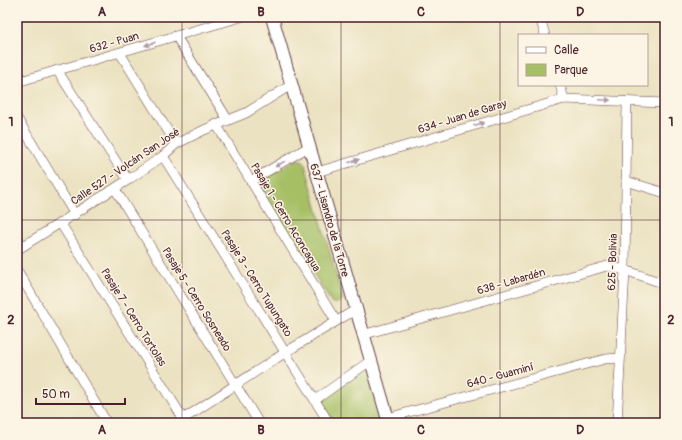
<svg xmlns="http://www.w3.org/2000/svg" width="682" height="440" viewBox="0 0 682 440" font-family="Pangolin,sans-serif">
	<style>
		.green { fill: #a6bf65; stroke: #786f48 }
		.lines { fill: none; stroke-linecap: round; stroke-linejoin: round }
		.minor-casing { stroke: #623c42; stroke-width: 10 }
		.tertiary-casing { stroke: #623c42; stroke-width: 14 }
		.minor { stroke: #fff; stroke-width: 9 }
		.tertiary { stroke: #fff; stroke-width: 12 }
		.oneway { fill: #ae9aa0 }
		.grid { fill: none; stroke: #4a1f2b; stroke-width: 1; stroke-opacity: 0.55 }
		.labels { text-anchor: middle; stroke-width: 3; stroke-linejoin: round; paint-order: stroke }
		.street-label { font-size: 11px; fill: #4a1f2b; stroke: #fcf5e5 }
		.neatline { fill: none; stroke: #4a1f2b; stroke-width: 1.5 }
		.grid-label { font-size: 13px; text-anchor: middle; font-weight: bold; fill: #4a1f2b }
	</style>
	<rect width="100%" height="100%" fill="#fcf5e5"/>
	<filter id="ink" filterUnits="userSpaceOnUse"><feTurbulence type="fractalNoise" baseFrequency=".025" numOctaves="2"/><feDisplacementMap in="SourceGraphic" scale="8" xChannelSelector="R" yChannelSelector="G"/><feConvolveMatrix kernelMatrix="1 2 1 2 8 2 1 2 1" color-interpolation-filters="sRGB"/></filter>
	<filter id="wash" filterUnits="userSpaceOnUse"><feTurbulence type="fractalNoise" baseFrequency=".012" numOctaves="4" result="noise"/><feDisplacementMap in="SourceGraphic" scale="16" xChannelSelector="R" yChannelSelector="G"/><feGaussianBlur stdDeviation="0.9" result="paint"/><feColorMatrix in="noise" values="0 0 0 0 0 0 0 0 0 0 0 0 0 0 0 0 0 1.4 0 .05"/><feComposite in="paint" operator="in"/></filter>
	<g filter="url(#wash)">
		<rect width="100%" height="100%" fill="#ebe2c1"/>
		<g class="green">
			<polygon points="297,159 304,161 343,299 338,303 332,303 257,184"/>
			<polygon points="366,367 382,423 334,423 321,400"/>
		</g>
	</g>
	<g filter="url(#ink)">
		<g class="lines">
			<defs>
				<g id="minor">
					<polyline points="540,17 545,35"/>
					<polyline points="176,36 228,120"/>
					<polyline points="120,53 176,144"/>
					<polyline points="17,66 21,81"/>
					<polyline points="57,70 128,180"/>
					<polyline points="17,82 241,17"/>
					<polyline points="560,85 564,99"/>
					<polyline points="17,118 75,215"/>
					<polyline points="216,124 336,321"/>
					<polyline points="163,156 329,423"/>
					<polyline points="317,172 564,99 665,103"/>
					<polyline points="251,181 310,146"/>
					<polyline points="626,181 665,193"/>
					<polyline points="115,189 259,423"/>
					<polyline points="61,224 186,423"/>
					<polyline points="17,237 23,246"/>
					<polyline points="17,250 128,180 163,156 176,144 204,130 246,113 291,85"/>
					<polyline points="17,270 107,423"/>
					<polyline points="362,335 607,266 625,270 665,284"/>
					<polyline points="315,400 370,361"/>
					<polyline points="387,418 605,359 620,358"/>
					<polyline points="177,423 286,352 355,310"/>
					<polyline points="617,423 625,270 627,101"/>
				</g>
				<polyline id="tertiary" points="272,17 389,423"/>
			</defs>
			<use href="#minor" class="minor-casing"/>
			<use href="#tertiary" class="tertiary-casing"/>
			<use href="#minor" class="minor"/>
			<use href="#tertiary" class="tertiary"/>
		</g>
		<defs><path id="oneway-solid" d="M-6-.8H1V-3.2L6.5 0L1 3.2V.8H-6Z"/></defs>
		<g class="oneway">
			<use href="#oneway-solid" transform="translate(150 44) rotate(163)"/>
			<use href="#oneway-solid" transform="translate(605 100) rotate(3)"/>
			<use href="#oneway-solid" transform="translate(479 124) rotate(-17)"/>
			<use href="#oneway-solid" transform="translate(354 161) rotate(-17)"/>
			<use href="#oneway-solid" transform="translate(280 164) rotate(149)"/>
		</g>
	</g>
	<path class="grid" d="M182 17V423M341 17V423M500 17V423M17 220H665"/>
	<g class="labels">
		<g class="street-label">
			<text transform="translate(114 42) rotate(-16)" y="4">632 - Puan</text>
			<text transform="translate(462 116) rotate(-17)" y="4">634 - Juan de Garay</text>
			<text transform="translate(125 166) rotate(-34)" y="4">Calle 527 - Volcán San José</text>
			<text transform="translate(286 217) rotate(59)" y="4">Pasaje 1 - Cerro Aconcagua</text>
			<text transform="translate(330 220) rotate(74)" y="4">637 - Lisandro de la Torre</text>
			<text transform="translate(612 262) rotate(-88)" y="4">625 - Bolivia</text>
			<text transform="translate(511 281) rotate(-16)" y="4">638 - Labardén</text>
			<text transform="translate(257 283) rotate(58)" y="4">Pasaje 3 - Cerro Tupungato</text>
			<text transform="translate(197 299) rotate(58)" y="4">Pasaje 5 - Cerro Sosneado</text>
			<text transform="translate(134 317) rotate(58)" y="4">Pasaje 7 - Cerro Tortolas</text>
			<text transform="translate(500 375) rotate(-15)" y="4">640 - Guaminí</text>
		</g>
	</g>
	<rect width="682" height="440" fill="none" stroke="#fcf5e5" stroke-width="44"/>
	<rect x="518" y="34" width="130" height="52" fill="#fcf5e5" stroke="#b59f9b"/>
	<rect x="526" y="47" width="20" height="6" fill="#ffffff" stroke="#b59f9b"/>
	<text x="554" y="54" font-size="12" fill="#4a1f2b">Calle</text>
	<rect x="526" y="64" width="20" height="12" fill="#a6bf65" stroke="#b59f9b"/>
	<text x="554" y="74" font-size="12" fill="#4a1f2b">Parque</text>
	<path d="M36 398v6h89v-6" fill="none" stroke="#4a1f2b" stroke-width="2"/>
	<text x="42" y="398" font-size="12" fill="#4a1f2b" stroke="#fcf5e5" stroke-width="3" paint-order="stroke">50 m</text>
	<rect x="22" y="22" width="638" height="396" class="neatline"/>
	<g class="grid-label">
		<text x="102" y="16">A</text>
		<text x="261" y="16">B</text>
		<text x="421" y="16">C</text>
		<text x="580" y="16">D</text>
		<text x="11" y="126">1</text>
		<text x="671" y="126">1</text>
		<text x="11" y="324">2</text>
		<text x="671" y="324">2</text>
		<text x="102" y="434">A</text>
		<text x="261" y="434">B</text>
		<text x="421" y="434">C</text>
		<text x="580" y="434">D</text>
	</g>
</svg>
